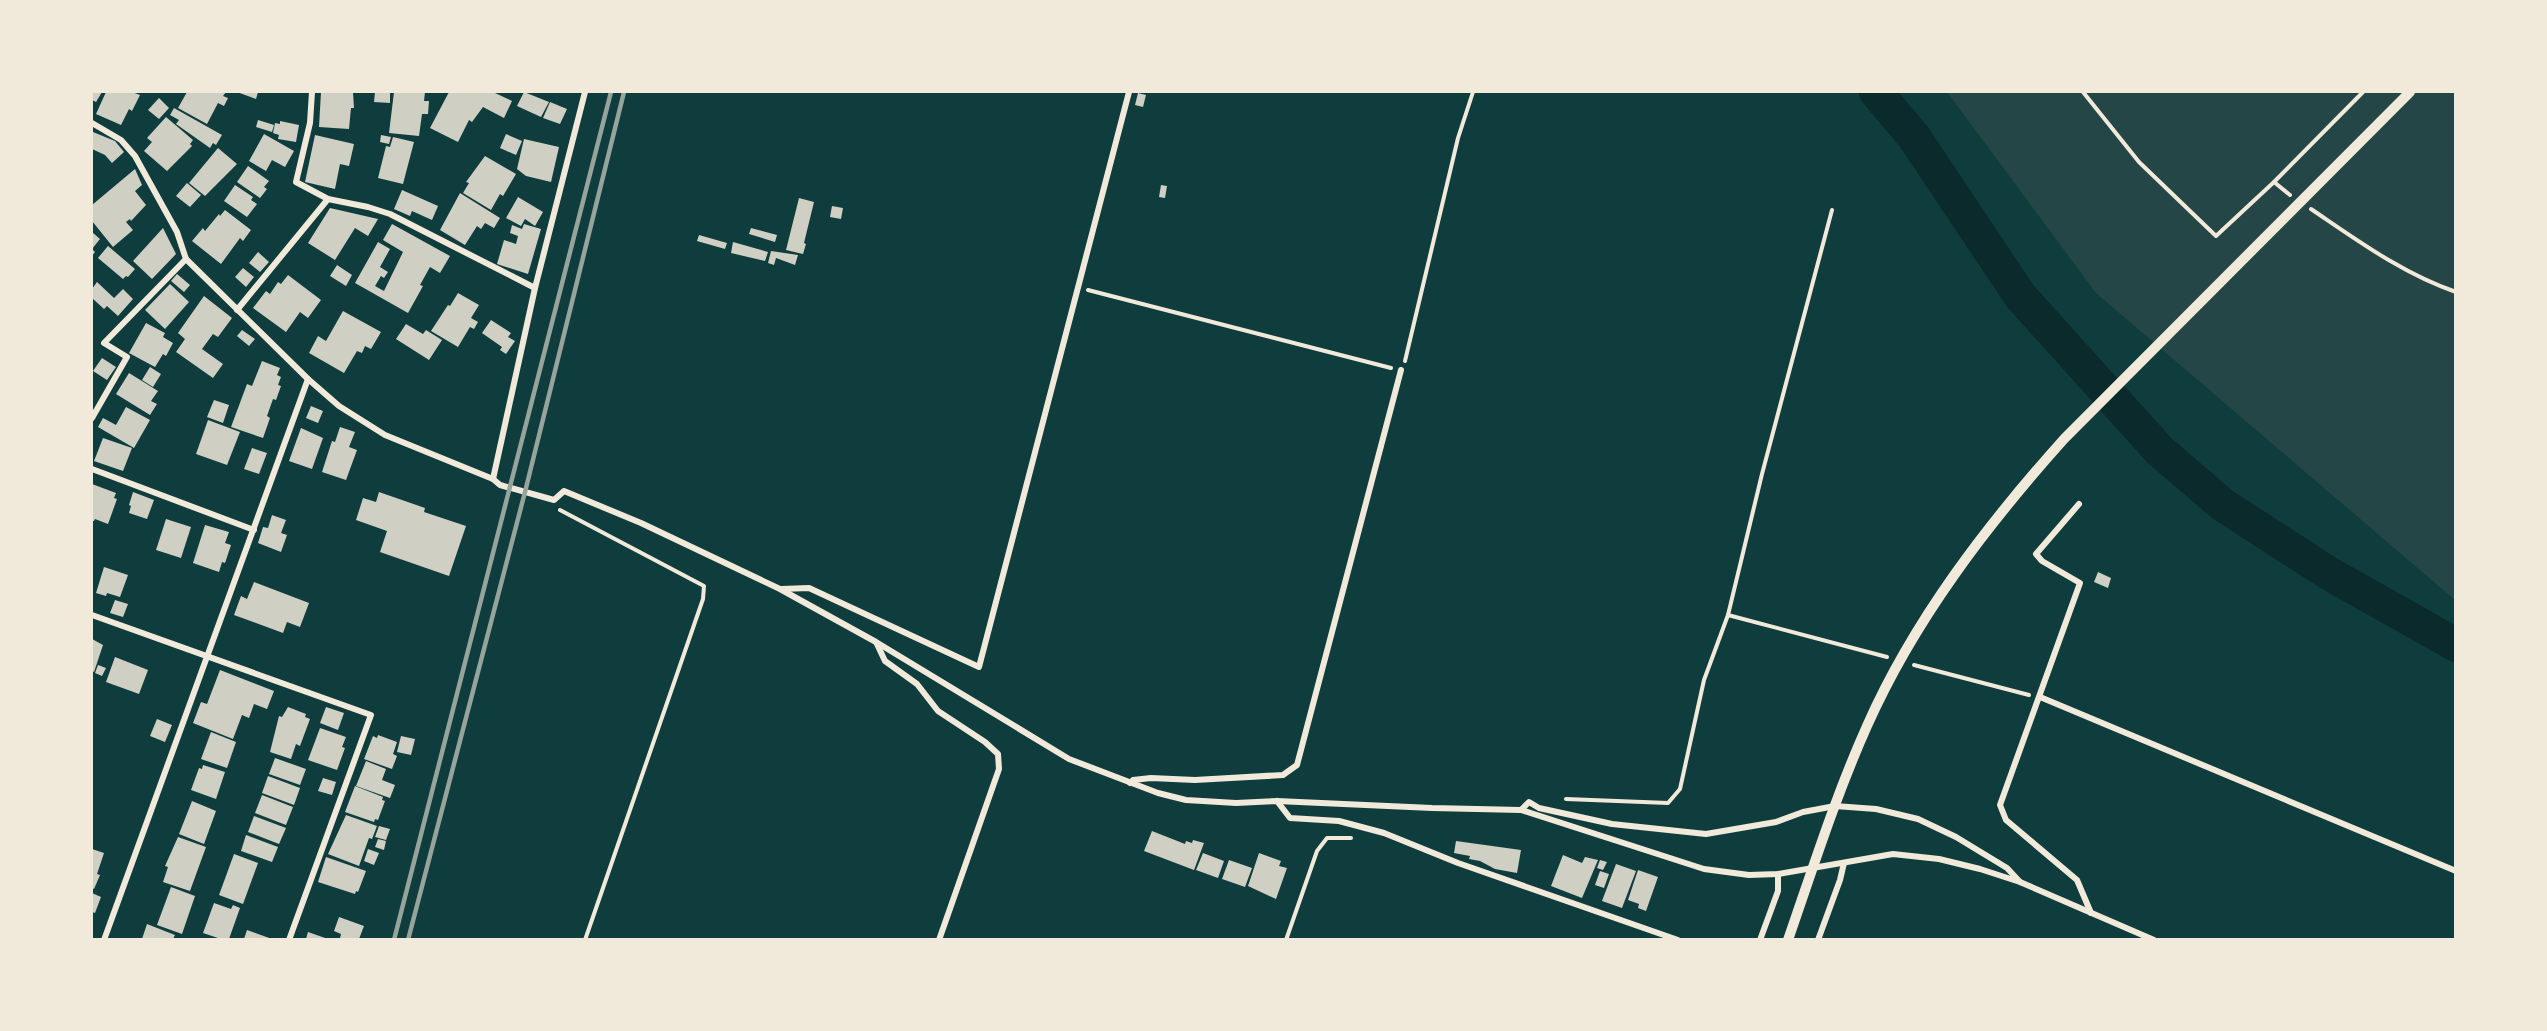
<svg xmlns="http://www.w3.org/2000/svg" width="2547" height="1031" viewBox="0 0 2547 1031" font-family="'Zilla Slab',serif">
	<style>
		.green { fill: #244646 }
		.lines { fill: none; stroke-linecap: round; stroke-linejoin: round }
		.river { stroke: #0a2a2b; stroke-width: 34 }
		.building { fill: #cfcfc3 }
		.path { stroke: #f1e9da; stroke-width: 4 }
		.minor { stroke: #f1e9da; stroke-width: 6 }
		.tertiary { stroke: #f1e9da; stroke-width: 10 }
		.rail { stroke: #97a49c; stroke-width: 4.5 }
	</style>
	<rect width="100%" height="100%" fill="#0f3d3e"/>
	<polygon class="green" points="1947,92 2455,92 2455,600 2096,293"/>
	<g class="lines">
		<polyline class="river" points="1876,92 1914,137 2021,297 2160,451 2223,505 2330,574 2456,645"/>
	</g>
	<g class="building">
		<polygon points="93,92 102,92 96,102 92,100"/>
		<polygon points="106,92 132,92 140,95 132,111 129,109 121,125 96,114"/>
		<polygon points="187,92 226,92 223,96 228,98 224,106 218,103 207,124 178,108"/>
		<polygon points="237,92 258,92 256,99"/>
		<polygon points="321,92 353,92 354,108 351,108 349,129 319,127"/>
		<polygon points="375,92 390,92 390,103 374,102"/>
		<polygon points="394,92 425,92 424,101 429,101 428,114 422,114 419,136 389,133"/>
		<polygon points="449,92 493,92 512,101 504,118 483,107 472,122 469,120 458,142 430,128"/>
		<polygon points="524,92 549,102 541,117 517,106"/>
		<polygon points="1138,93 1146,95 1143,107 1135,105"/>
		<polygon points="159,98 169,108 159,119 148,110"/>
		<polygon points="550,102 567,109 560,124 543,118"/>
		<polygon points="174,108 222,135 216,145 213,143 210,148 176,124 179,120 170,115"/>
		<polygon points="166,117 193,140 190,144 192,146 167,171 144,151 152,142 147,138"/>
		<polygon points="258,120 274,125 272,132 256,127"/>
		<polygon points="280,121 299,125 296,142 278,139 279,135 273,133 275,123 280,124"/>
		<polygon points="93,132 115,141 124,152 112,163 105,155 92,149"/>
		<polygon points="264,134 294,151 285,167 272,160 266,171 249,161"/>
		<polygon points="506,134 522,141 516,155 500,148"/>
		<polygon points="315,135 354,144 349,166 340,164 335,189 305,182"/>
		<polygon points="381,135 391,137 389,144 380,142"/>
		<polygon points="393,137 414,142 403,184 378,178 386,146 390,147"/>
		<polygon points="524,139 559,147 551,182 526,176 517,169"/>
		<polygon points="218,148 237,164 205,196 189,183"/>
		<polygon points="485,156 516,174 503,196 500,194 491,210 463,193 469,183 466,182"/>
		<polygon points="248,166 269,181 264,187 267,189 260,198 237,182"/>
		<polygon points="135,169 142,185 135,191 146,205 131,221 130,219 126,222 133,230 113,247 92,221 92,205"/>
		<polygon points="187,183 201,195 190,207 176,196"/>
		<polygon points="235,185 253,197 251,200 257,204 247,217 224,201"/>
		<polygon points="1161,185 1167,186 1165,198 1159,197"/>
		<polygon points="402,190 438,206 432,220 412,211 410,216 394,209"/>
		<polygon points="460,193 500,218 494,228 485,223 481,229 477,226 465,245 440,230"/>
		<polygon points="518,197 543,212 535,226 525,219 521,226 506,218"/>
		<polygon points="799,198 814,202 804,243 806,244 803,254 786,250"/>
		<polygon points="832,206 843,208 841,219 830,217"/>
		<polygon points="330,208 378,219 368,236 355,228 335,260 308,243"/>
		<polygon points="225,210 251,230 243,241 240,238 221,264 192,241 203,228 205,231 219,214 220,216"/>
		<polygon points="392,224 450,256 440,273 430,267 420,285 423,286 408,313 355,283 378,242 390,249 380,267 388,272 384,278 381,276 375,286 384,291 403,252 383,240"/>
		<polygon points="524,224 541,229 528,274 497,264 504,240 516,244 518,236 510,233 512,225 522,229"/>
		<polygon points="163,228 176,254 152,279 133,261"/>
		<polygon points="751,228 777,235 775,242 749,234"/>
		<polygon points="92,232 100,239 92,249 95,252 92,256"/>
		<polygon points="699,235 727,243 725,249 697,241"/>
		<polygon points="733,242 768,252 765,261 731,253"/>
		<polygon points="108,246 135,269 128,277 126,276 123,279 98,258"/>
		<polygon points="771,251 798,255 795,265 776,258 774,265 768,263"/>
		<polygon points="258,252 269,262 260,272 249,263"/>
		<polygon points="337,265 352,275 346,286 330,276"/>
		<polygon points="243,268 254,277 246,287 235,277"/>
		<polygon points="177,274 190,285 184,292 171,281"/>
		<polygon points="288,275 321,300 308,318 300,312 286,332 253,308 266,291 270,294 278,282 281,284"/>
		<polygon points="97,282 114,298 123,289 133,299 118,316 107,306 104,309 92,298 92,289"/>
		<polygon points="170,284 189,302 165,329 145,310"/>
		<polygon points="458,293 479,305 471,318 478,322 474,329 470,327 458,347 431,331 448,305 450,306"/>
		<polygon points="204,296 232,318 218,337 213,334 202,349 223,364 213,378 176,352 185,339 178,333"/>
		<polygon points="343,311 381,332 371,349 365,346 362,353 357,351 344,373 309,353 318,336 326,341"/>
		<polygon points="491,320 511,333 508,337 515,341 506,354 500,350 502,347 482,333"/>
		<polygon points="146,323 165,333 163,337 173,343 166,356 163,354 155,367 129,353"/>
		<polygon points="406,324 423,334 426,330 442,340 429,360 396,339"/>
		<polygon points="242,330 255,339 249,346 237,336"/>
		<polygon points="102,358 116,367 107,380 93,371"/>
		<polygon points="262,361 280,368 277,375 281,377 278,385 281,386 276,400 273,399 267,416 270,418 263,438 231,427 247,384 252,386"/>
		<polygon points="150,367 161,374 153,387 142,380"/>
		<polygon points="129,373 158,391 151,401 157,404 150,415 116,394"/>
		<polygon points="214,400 229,405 223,423 207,417"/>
		<polygon points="311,406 323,411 318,423 306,418"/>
		<polygon points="126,407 150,420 134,448 98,427 103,418 116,425"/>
		<polygon points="208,420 240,432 227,465 196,454"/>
		<polygon points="340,427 355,432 349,447 357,450 346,480 322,472 332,441 335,442"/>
		<polygon points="301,428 323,438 312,469 289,461"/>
		<polygon points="103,438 132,448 123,471 94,461"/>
		<polygon points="252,448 267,453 259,474 244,469"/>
		<polygon points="92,484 116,493 114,498 117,499 108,524 95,519 94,521 92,521"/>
		<polygon points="133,492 154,500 147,519 129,513 131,506 129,505"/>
		<polygon points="379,492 425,508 424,512 466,526 449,576 380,552 387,531 356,520 363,498 376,502"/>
		<polygon points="272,515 286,520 281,533 287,535 281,552 258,543 263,527 268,528"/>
		<polygon points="166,519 191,527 181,558 156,550"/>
		<polygon points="205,525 229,532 225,543 231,545 225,563 222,562 219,572 193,563"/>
		<polygon points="104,567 128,575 120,597 107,593 106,596 96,593"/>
		<polygon points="2098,572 2111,578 2108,588 2094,582"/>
		<polygon points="254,582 309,603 300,627 287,622 283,633 234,615 241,596 247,599"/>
		<polygon points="115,600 128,604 123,617 110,613"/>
		<polygon points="92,639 103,645 94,672 92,671"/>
		<polygon points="115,657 148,670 139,694 106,682"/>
		<polygon points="98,665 106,668 102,676 95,673"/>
		<polygon points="220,670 274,691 267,709 254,704 249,718 242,715 233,739 193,723 201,702 207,704"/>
		<polygon points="288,707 306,714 305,717 310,719 300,746 296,744 291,759 270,752 279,716 282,717"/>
		<polygon points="326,707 344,713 338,730 320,723"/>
		<polygon points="157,719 172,725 165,742 150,736"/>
		<polygon points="320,728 346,737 342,747 345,748 337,770 308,760"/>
		<polygon points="211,732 236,742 227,768 201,759"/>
		<polygon points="378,735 397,742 393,754 397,756 392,769 364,759 373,736 377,738"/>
		<polygon points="401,736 415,739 411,755 397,752"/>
		<polygon points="275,758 306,769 300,785 269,774"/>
		<polygon points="366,761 386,769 382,780 395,785 390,798 356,786"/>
		<polygon points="203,765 225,772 216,799 191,790 199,768 202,769"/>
		<polygon points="268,776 300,788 294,805 262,793"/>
		<polygon points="323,778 336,782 332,795 318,791"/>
		<polygon points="355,786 383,797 382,800 385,801 378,820 375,819 374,822 345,812"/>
		<polygon points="262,795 293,807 286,825 255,813"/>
		<polygon points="192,801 216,811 204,844 179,834"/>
		<polygon points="346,815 377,826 372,839 369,838 359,866 328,854"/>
		<polygon points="254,816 286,828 279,844 248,832"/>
		<polygon points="379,826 390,829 386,840 375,837"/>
		<polygon points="1152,831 1185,844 1186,841 1192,843 1193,840 1204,843 1194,870 1144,851"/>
		<polygon points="246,835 278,847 272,862 241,851"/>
		<polygon points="178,837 206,847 190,891 163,882 168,867 165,866"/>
		<polygon points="378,839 386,841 384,850 375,847"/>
		<polygon points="1456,841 1521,850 1517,873 1495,869 1480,861 1469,859 1470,856 1454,853"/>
		<polygon points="92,849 104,853 97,874 100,875 94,889 92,888"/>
		<polygon points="368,849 379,853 374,865 364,861"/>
		<polygon points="1203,853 1224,861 1218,878 1196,870"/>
		<polygon points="1259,853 1281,861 1279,866 1287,868 1276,899 1248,886"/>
		<polygon points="234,854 258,863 243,904 219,895"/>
		<polygon points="1563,855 1582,863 1585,857 1598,860 1582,898 1551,886"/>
		<polygon points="326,857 366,871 358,892 356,891 355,894 318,882"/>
		<polygon points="1229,860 1252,868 1245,887 1222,879"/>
		<polygon points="1600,860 1607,862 1603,870 1597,868"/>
		<polygon points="1616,864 1636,871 1622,908 1602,901"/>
		<polygon points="1638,870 1658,877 1646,911 1638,908 1639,904 1628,900"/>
		<polygon points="1600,871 1609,874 1604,888 1595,885"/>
		<polygon points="171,887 195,896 182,934 157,925"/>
		<polygon points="92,893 101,897 95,913 92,912"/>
		<polygon points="214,903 231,909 233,905 240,908 229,939 221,939 203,933"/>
		<polygon points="339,917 364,926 359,939 346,939 340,938 341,934 334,931"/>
		<polygon points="147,924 175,935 173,939 142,939"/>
		<polygon points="247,930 272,939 244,939"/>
		<polygon points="308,932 328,939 306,939"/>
	</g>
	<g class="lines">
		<g class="path">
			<polyline points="2083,92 2139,162 2216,236 2274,182 2363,92"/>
			<polyline points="2274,182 2290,195"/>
			<path d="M2311 209C2357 240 2403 274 2456 292"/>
			<polyline points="1088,290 1391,368"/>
			<polyline points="1405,361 1458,138 1473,92"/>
			<polyline points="560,510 704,586 703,599 585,940"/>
			<polyline points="1728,615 1887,657"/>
			<polyline points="1914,665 2029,695"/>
			<polyline points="1566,799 1668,803 1680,789 1704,680 1728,615 1762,474 1832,210"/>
			<polyline points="1286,940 1317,851 1327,838 1351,838"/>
		</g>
		<g class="minor">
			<polyline points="92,123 121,140 135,156 177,232 186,259 308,379 339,406 385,435 493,479 500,485 554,500 564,491 641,523 780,589 876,642 1069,759 1158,793 1186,800 1236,803 1277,801 1432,808 1521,810 1529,802 1539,808 1612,824 1706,834 1776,822 1803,812 1835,806 1876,809 1918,819 1956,837 2007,868 2020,882"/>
			<polyline points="328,199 368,207 390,214 535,288"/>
			<polyline points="237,310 328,199 296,182 310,123 312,92"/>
			<polyline points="92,418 127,357 104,343 186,259"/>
			<polyline points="92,469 254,530"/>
			<polyline points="493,479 535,288 585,92"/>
			<polyline points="2079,504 2036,554 2042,561 2080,583 2000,805 2006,820 2077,880 2091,913"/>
			<polyline points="781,589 809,588 979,667 1129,92"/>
			<polyline points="92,615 371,715 289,940"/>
			<polyline points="877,644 885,661 917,684 938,711 985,742 998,754 999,769 939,940"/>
			<polyline points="2040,697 2456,871"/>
			<polyline points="1130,783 1133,780 1151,778 1195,780 1283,775 1297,765 1401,370"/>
			<polyline points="1277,801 1290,818 1339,821 1384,833 1458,863 1678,940"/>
			<polyline points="1521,810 1704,869 1749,875 1778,874 1893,854 1939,859 1980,869 2020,882 2154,940"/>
			<polyline points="104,940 308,379"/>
			<polyline points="1760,940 1778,891 1778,874"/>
			<polyline points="1818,940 1840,880 1844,863"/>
		</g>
		<path class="tertiary" d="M1788 940C1813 868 1836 795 1867 726 1914 620 1987 525 2064 439L2410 92"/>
		<g class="rail">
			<polyline points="394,940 611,92"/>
			<polyline points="408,940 525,492 624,92"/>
		</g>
	</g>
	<rect width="2547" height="1031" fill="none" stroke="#f1e9da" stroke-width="186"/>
</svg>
